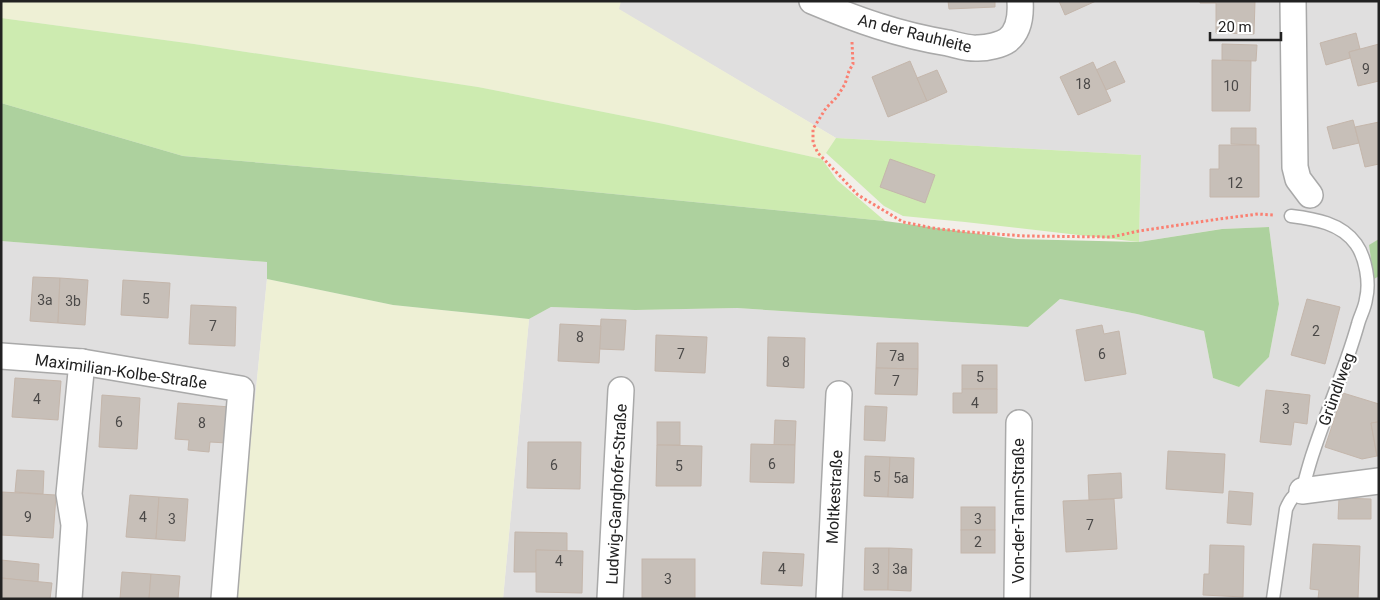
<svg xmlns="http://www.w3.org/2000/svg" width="1380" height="600" viewBox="0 0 1380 600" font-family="Roboto,sans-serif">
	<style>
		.residential { fill: #e0dfdf }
		.farmland { fill: #eef0d5 }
		.grass { fill: #cdebb0 }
		.forest { fill: #add19e }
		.building { fill: #c7bfb8; stroke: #c4b6ab }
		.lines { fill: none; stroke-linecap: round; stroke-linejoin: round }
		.service-casing { stroke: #a9a9a9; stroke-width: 15 }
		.minor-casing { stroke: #a9a9a9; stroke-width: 28 }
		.path { stroke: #fa8072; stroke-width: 3; stroke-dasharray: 2.5 2.5; stroke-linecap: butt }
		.service { stroke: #fff; stroke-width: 12 }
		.minor { stroke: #fff; stroke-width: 25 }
		.labels { text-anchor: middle; stroke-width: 4.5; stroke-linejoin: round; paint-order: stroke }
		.number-label { font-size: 14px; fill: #4b4948 }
		.street-label { font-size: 16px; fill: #222; stroke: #fff }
	</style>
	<rect width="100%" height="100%" fill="#f2efe9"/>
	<g class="residential">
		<polygon points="621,1 1379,1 1379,599 503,599 529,319 551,307 635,310 737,308 1028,327 1060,299 1137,314 1204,331 1213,378 1239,387 1269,357 1279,304 1269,227 1221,229 1139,242 1141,155 836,138 618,9"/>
		<polygon points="1,241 267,262 267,279 235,599 1,599"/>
	</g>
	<g class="farmland">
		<polygon points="1,1 621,1 619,9 836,138 822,159 664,124 478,87 194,44 1,18"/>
		<polygon points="267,279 393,305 529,319 503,599 235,599"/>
	</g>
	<g class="grass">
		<polygon points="1,18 194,44 478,87 664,124 822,159 837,180 885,221 553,188 183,156 1,103"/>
		<polygon points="836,138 1141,155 1139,242 965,222 903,216 884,206 826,153"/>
	</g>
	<g class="forest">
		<polygon points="1,103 183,156 553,188 885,221 1017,239 1139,242 1222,229 1269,227 1279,304 1269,357 1239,387 1213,378 1204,331 1137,314 1060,299 1028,327 737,308 635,310 551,307 529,319 393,305 267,279 267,262 1,241"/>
		<polygon points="1379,239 1379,276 1374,279 1369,245"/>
	</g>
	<g class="building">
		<polygon points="948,1 995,1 995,7 949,9"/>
		<polygon points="1059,1 1096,1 1065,15"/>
		<polygon points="1200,1 1255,1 1254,34 1216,33 1216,3 1200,3"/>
		<polygon points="1356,33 1360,49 1349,52 1350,58 1326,65 1320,43"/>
		<polygon points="1222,44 1257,45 1256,61 1222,60"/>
		<polygon points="1379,44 1379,81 1358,86 1349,52"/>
		<polygon points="1212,60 1251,61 1250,111 1212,111"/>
		<polygon points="910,61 927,101 888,117 872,77"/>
		<polygon points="1115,61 1125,82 1106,90 1096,70"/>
		<polygon points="1093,62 1111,101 1078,115 1060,77"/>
		<polygon points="937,70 947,92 927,101 917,78"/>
		<polygon points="1353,120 1359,143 1333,149 1327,127"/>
		<polygon points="1379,122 1379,164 1365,167 1355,127"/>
		<polygon points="1231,128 1256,128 1256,145 1231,144"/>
		<polygon points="1219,145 1259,145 1259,197 1210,197 1210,169 1219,169"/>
		<polygon points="890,159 935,175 925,203 880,187"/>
		<polygon points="33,277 60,278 58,323 30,321"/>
		<polygon points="60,278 88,280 85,325 58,323"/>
		<polygon points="123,280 170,283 168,318 121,315"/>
		<polygon points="1307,299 1340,307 1325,364 1291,355"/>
		<polygon points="191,305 236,307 235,346 189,344"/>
		<polygon points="601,319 626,320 624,350 599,349"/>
		<polygon points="560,324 601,326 599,363 558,361"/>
		<polygon points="1102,325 1104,334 1119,331 1126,374 1085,381 1076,330"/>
		<polygon points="656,335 707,337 705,373 655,371"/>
		<polygon points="768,337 805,338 804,388 767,386"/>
		<polygon points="877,343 918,343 918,369 876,368"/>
		<rect x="962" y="365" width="35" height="24"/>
		<polygon points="876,368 918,369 917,395 875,394"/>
		<polygon points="15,378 61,381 58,420 12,417"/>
		<polygon points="962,389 997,389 997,413 953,413 953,393 962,393"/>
		<polygon points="1266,390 1310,395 1307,424 1294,422 1291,445 1260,442"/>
		<polygon points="1343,393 1379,404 1378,422 1371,423 1377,456 1362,459 1325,447"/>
		<polygon points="102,395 140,398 137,449 99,447"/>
		<polygon points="178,403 230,407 227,443 210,442 209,452 188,450 189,440 175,439"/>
		<polygon points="865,406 887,407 885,441 864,440"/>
		<polygon points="775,420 796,421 795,445 774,445"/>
		<rect x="657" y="422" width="23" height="23"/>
		<polygon points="1378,422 1379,456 1377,456 1371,423"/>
		<polygon points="528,442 581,442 580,489 527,488"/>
		<polygon points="751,444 795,445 794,483 750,482"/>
		<polygon points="657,445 702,446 701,486 656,486"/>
		<polygon points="1168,451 1225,454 1223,493 1166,489"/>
		<polygon points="865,456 890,457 888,497 864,496"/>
		<polygon points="890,457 914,458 913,498 888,497"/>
		<polygon points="17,470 44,471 43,494 15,492"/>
		<polygon points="1121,473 1122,498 1089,500 1088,475"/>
		<polygon points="1229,491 1253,493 1251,525 1227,523"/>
		<polygon points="2,492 56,495 53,538 1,535"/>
		<polygon points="130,495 159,497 156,539 126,537"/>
		<polygon points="159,497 188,499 185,541 156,539"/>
		<polygon points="1339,498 1371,499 1371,519 1338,519"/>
		<polygon points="1114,499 1117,549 1066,552 1063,501"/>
		<rect x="961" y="507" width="34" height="23"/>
		<rect x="961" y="530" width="34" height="23"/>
		<polygon points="515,532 567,533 567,551 536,550 536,572 514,572"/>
		<polygon points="1313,544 1360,546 1358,599 1318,599 1319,590 1310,589"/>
		<polygon points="1210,545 1244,546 1243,597 1203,595 1204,574 1209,574"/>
		<polygon points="865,548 889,548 888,590 864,590"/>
		<polygon points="889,548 912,549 911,591 888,590"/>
		<polygon points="536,550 583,551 582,593 536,592"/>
		<polygon points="763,552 804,554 802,586 761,584"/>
		<rect x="642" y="559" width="53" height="40"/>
		<polygon points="1,560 39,564 38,582 1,578"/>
		<polygon points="122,572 151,574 149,599 120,599"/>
		<polygon points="151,574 180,576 178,599 149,599"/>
		<polygon points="1,578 52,583 50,599 1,599"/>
	</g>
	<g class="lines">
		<defs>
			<path id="service" d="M1273 599 1286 509C1290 500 1293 495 1302 491 1306 477 1309 464 1314 450 1328 408 1346 367 1358 324 1360 316 1365 308 1366 299 1370 283 1366 258 1356 244 1341 223 1315 219 1291 216"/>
			<g id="minor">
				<path d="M812 1C857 20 899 35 948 43 957 45 968 49 978 48 987 48 1001 45 1008 40 1019 31 1021 15 1020 1"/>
				<polyline points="1293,1 1295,167 1298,179 1310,195"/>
				<polyline points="1,356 82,362 241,389 224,599"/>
				<polyline points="1302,491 1379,481"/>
				<polyline points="69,599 74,525 69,494 82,362"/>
				<polyline points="610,599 621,390"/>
				<polyline points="829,599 839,394"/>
				<polyline points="1017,599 1019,423"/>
			</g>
		</defs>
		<use href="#service" class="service-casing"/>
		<use href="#minor" class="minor-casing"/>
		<polyline class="path" points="852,42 853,64 849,71 845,84 837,97 826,108 813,129 813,143 818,153 858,195 903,222 932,228 967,232 1025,236 1111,237 1139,231 1219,219 1258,214 1273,215"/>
		<use href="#service" class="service"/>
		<use href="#minor" class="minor"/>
	</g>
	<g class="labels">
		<g class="number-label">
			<text x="1366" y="74">9</text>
			<text x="1083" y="89">18</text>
			<text x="1231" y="91">10</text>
			<text x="1235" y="188">12</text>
			<text x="146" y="304">5</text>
			<text x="45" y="305">3a</text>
			<text x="73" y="306">3b</text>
			<text x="213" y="331">7</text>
			<text x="1316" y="336">2</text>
			<text x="580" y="342">8</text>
			<text x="681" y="359">7</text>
			<text x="1102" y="359">6</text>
			<text x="897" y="361">7a</text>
			<text x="786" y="367">8</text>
			<text x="980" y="382">5</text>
			<text x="896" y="386">7</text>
			<text x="37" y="404">4</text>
			<text x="975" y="408">4</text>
			<text x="1286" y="414">3</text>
			<text x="119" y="427">6</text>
			<text x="202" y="428">8</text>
			<text x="772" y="469">6</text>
			<text x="554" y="470">6</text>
			<text x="679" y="471">5</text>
			<text x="877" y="482">5</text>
			<text x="901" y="483">5a</text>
			<text x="28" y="522">9</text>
			<text x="143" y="522">4</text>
			<text x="172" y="524">3</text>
			<text x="978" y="524">3</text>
			<text x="1090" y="530">7</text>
			<text x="978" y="547">2</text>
			<text x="559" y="566">4</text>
			<text x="782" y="574">4</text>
			<text x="876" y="574">3</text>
			<text x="900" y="574">3a</text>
			<text x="668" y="584">3</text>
		</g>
		<g class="street-label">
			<text transform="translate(915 33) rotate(14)" y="6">An der Rauhleite</text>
			<text transform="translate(121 371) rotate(8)" y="6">Maximilian-Kolbe-Straße</text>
			<text transform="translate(1336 389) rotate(-70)" y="6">Gründlweg</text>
			<text transform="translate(616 494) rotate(-87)" y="6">Ludwig-Ganghofer-Straße</text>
			<text transform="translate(834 497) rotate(-87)" y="6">Moltkestraße</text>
			<text transform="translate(1018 511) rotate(-90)" y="6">Von-der-Tann-Straße</text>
		</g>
	</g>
	<rect width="1380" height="600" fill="none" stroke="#222222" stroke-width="5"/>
	<path d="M1210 32v8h71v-8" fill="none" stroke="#222222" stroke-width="2.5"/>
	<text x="1218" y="32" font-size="15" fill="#222222" stroke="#ffffff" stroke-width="4" paint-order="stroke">20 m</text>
</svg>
